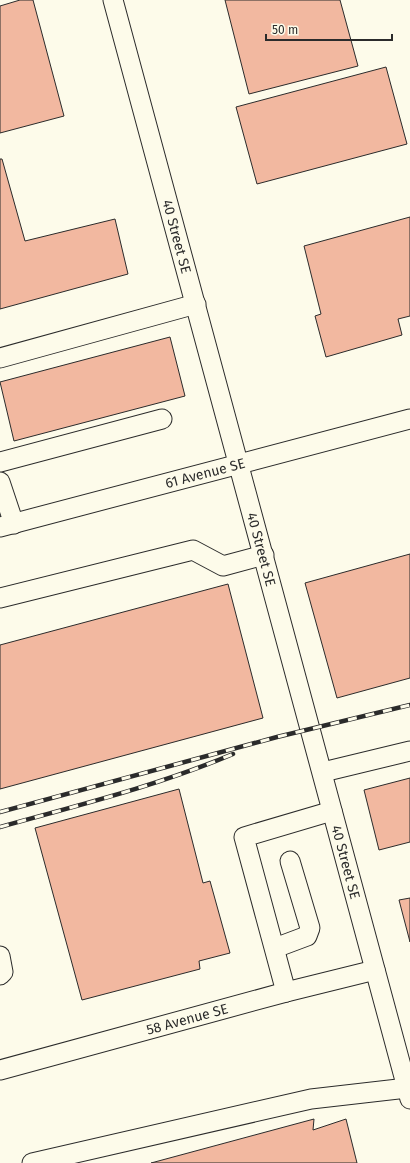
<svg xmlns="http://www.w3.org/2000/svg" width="410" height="1163" viewBox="0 0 410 1163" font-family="'Fira Sans',sans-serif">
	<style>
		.building { fill: #f2b8a0; stroke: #2b2b2b }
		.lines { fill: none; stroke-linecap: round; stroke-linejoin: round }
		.minor-casing { stroke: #2b2b2b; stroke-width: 21 }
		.minor { stroke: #fdfbea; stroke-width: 19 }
		.rail-casing { stroke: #2b2b2b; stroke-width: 4.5 }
		.rail { stroke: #fdfbea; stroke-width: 3; stroke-dasharray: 9; stroke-linecap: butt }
		.labels { text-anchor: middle; stroke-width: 3; stroke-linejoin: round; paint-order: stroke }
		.street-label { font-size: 14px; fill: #2b2b2b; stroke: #fdfbea }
	</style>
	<rect width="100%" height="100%" fill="#fdfbea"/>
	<g class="building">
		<polygon points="20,0 33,0 64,116 0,133 0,6"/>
		<polygon points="225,0 340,0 358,66 249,94"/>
		<polygon points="386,67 407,144 257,184 236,107"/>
		<polygon points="0,159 2,159 25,241 115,219 128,274 0,309"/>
		<polygon points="410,217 410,316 398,319 402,335 326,357 315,316 321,314 304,246"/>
		<polygon points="170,337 185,396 14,441 0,382"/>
		<polygon points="410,554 410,678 337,698 305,583"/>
		<polygon points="228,584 263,718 0,789 0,645"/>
		<polygon points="410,778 410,842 379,850 364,790"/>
		<polygon points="179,789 203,883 210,881 230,953 199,961 200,969 82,1000 35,828"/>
		<polygon points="410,898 410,942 399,900"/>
		<polygon points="314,1119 313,1130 346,1119 357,1163 151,1163"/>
	</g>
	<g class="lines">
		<defs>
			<g id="minor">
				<path id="s1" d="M113 0 410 1099"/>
				<polyline points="0,358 196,304"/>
				<polyline points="0,462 162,419"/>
				<polyline points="0,482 14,524"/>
				<path id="s2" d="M0 527 410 419"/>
				<polyline points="0,598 193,550 223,566 264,555"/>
				<polyline points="323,772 410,751"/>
				<polyline points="275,948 307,936 310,928 290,861"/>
				<polyline points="0,956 3,972 0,975"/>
				<polyline points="286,992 244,837 332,811"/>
				<path id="s3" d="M0 1070 286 992 375 970"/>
				<polyline points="32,1163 311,1099 407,1088"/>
			</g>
		</defs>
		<use href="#minor" class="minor-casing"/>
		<use href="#minor" class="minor"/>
		<defs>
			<g id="rail">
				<polyline points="0,812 277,737 410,705"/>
				<path d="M0 827C79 805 157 786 233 754"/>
			</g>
		</defs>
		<use href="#rail" class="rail-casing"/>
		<use href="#rail" class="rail"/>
	</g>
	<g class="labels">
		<g class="street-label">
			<text dy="5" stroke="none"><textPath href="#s1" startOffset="245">40 Street SE</textPath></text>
			<text dy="5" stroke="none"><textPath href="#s2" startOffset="212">61 Avenue SE</textPath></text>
			<text dy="5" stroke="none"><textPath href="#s1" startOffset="569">40 Street SE</textPath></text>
			<text dy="5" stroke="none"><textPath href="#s1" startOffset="893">40 Street SE</textPath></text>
			<text dy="5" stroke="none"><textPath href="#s3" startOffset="194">58 Avenue SE</textPath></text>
		</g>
	</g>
	<path d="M266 34v6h126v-6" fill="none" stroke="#2b2b2b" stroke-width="2"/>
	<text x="272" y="34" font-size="12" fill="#2b2b2b" stroke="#fdfbea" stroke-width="3" paint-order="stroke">50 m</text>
</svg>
